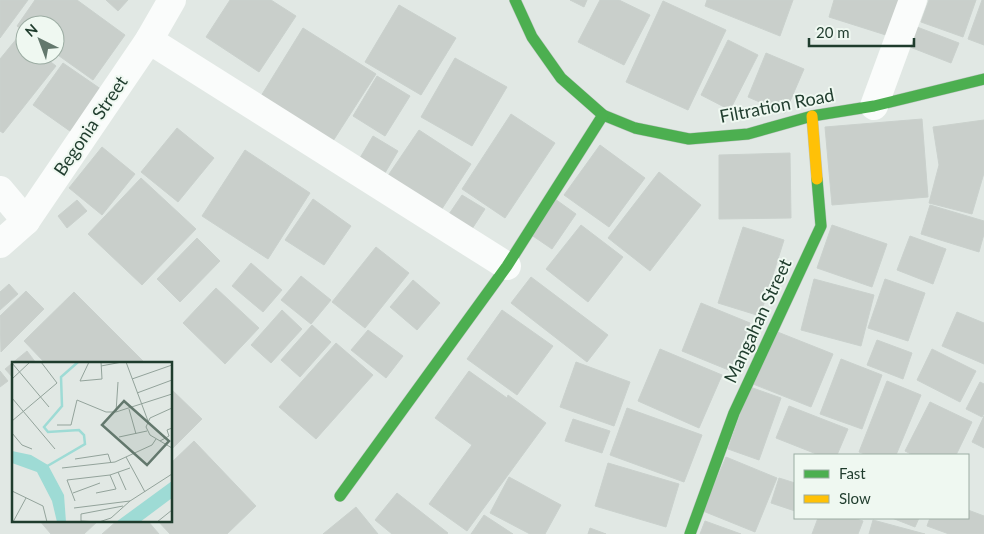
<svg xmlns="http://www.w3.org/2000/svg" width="984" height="534" viewBox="0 0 984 534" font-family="Lato,sans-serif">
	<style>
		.building { fill: #c9cfcb; stroke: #cad1cd }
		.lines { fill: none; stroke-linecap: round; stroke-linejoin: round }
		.fast-casing { stroke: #bbc5bf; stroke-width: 12 }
		.slow-casing { stroke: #bbc5bf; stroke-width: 12 }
		.street { stroke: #fafcfb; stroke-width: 28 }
		.fast { stroke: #4caf50; stroke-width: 11 }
		.slow { stroke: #ffc107; stroke-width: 11 }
		.labels { text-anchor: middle; stroke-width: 4; stroke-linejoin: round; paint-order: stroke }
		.street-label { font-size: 18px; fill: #1f3c2d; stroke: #eff8f1 }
		.inset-river { fill: none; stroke: #9edbd5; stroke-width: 2.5 }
		.inset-road { fill: none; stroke: #93a39b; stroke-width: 1 }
		.view { fill: #63786d; fill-opacity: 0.15; stroke: #63786d; stroke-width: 2.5 }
		.inset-edge { fill: none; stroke: #1f3c2d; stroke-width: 2.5 }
	</style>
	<rect width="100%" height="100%" fill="#e1e8e4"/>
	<g class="building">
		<polygon points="0,0 28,0 0,38"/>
		<polygon points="35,0 77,0 125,35 93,80 55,53 55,25 25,25 25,32 17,26"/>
		<polygon points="106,0 128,0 118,11"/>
		<polygon points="230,0 271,0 296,16 259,72 206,37"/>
		<polygon points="570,0 587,0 584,7"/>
		<polygon points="600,0 619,0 650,15 624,65 578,42"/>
		<polygon points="707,0 793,0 780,36 705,6"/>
		<polygon points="834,0 900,0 889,36 829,17"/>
		<polygon points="929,0 976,0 963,37 921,22"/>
		<polygon points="982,0 984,0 984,45 968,39"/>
		<polygon points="663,1 726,30 688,110 626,82"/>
		<polygon points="399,5 456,38 421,95 365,62"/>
		<polygon points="917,27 959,43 951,63 910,47"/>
		<polygon points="303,28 376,74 333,141 261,96"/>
		<polygon points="18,37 25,42 25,55 42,55 56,66 3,133 0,131 0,59"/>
		<polygon points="728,40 758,55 730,110 701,95"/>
		<polygon points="766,53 804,69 785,113 748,97"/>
		<polygon points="455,58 507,87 472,146 421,117"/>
		<polygon points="63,63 108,94 77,136 33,105"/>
		<polygon points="377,76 410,96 385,136 353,116"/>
		<polygon points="511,114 555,143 505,218 462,189"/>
		<polygon points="922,119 928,197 832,205 825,127"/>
		<polygon points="984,120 984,173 972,214 929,203 939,165 933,127"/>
		<polygon points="177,128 214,158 178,202 141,172"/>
		<polygon points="419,130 471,164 436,218 383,183"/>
		<polygon points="373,136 398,151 379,183 354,168"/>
		<polygon points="600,145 645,178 609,227 564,195"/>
		<polygon points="102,147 135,174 102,215 69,188"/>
		<polygon points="245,150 310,193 268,259 202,216"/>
		<polygon points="790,153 791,218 719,219 719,155"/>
		<polygon points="659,172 701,205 650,271 608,238"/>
		<polygon points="141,178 196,229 142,285 88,234"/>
		<polygon points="462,195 485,209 468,235 445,220"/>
		<polygon points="313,199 351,226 324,265 285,240"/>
		<polygon points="555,199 576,214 552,249 530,234"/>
		<polygon points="77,200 87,211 67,228 58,216"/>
		<polygon points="930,205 984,221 984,234 979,252 921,234"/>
		<polygon points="581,225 623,257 588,302 546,269"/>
		<polygon points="832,225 887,244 872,287 817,268"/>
		<polygon points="743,227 784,240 760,316 718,303"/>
		<polygon points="910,236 946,249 933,284 897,270"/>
		<polygon points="197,238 220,261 180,302 157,279"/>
		<polygon points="376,247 409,273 365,328 332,302"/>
		<polygon points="251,263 282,290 263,312 232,286"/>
		<polygon points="301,276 331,300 311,324 281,300"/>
		<polygon points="531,277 608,335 587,362 511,303"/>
		<polygon points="814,279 874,295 861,346 801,330"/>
		<polygon points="885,279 925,293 908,341 868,328"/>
		<polygon points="413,280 440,303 417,330 390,307"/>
		<polygon points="9,284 18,294 0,310 0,292"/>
		<polygon points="216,288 259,328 225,364 183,323"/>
		<polygon points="26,291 44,309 1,352 0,316"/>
		<polygon points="74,292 145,363 45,363 24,341"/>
		<polygon points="701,303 750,323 731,371 682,351"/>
		<polygon points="282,310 302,329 271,363 251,345"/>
		<polygon points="502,310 553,346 517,395 467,359"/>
		<polygon points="957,312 984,323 984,364 942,346"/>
		<polygon points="312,325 331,342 300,377 281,360"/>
		<polygon points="368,330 403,356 386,378 351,350"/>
		<polygon points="775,331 833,354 811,407 753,384"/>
		<polygon points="877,340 912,353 903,379 867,365"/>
		<polygon points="336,343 373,375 316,439 279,407"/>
		<polygon points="660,349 722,375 699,428 638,401"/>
		<polygon points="932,349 976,371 960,402 917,380"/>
		<polygon points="27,351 36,363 14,363 14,379 5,369"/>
		<polygon points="841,359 882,375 862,429 820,414"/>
		<polygon points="576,362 630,382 614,426 560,407"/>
		<polygon points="0,371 8,381 0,387"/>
		<polygon points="469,371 507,398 508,395 546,423 467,531 429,504 472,445 435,418"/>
		<polygon points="887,381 921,395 896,455 868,455 859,452"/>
		<polygon points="980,382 984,384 984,414 982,417 966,409"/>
		<polygon points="750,387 781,398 759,460 728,449"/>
		<polygon points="171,389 202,419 171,450"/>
		<polygon points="930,402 972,422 956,455 913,455 905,451"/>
		<polygon points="789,406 848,429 837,455 819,455 776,438"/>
		<polygon points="627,408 702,435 684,482 610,455"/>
		<polygon points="984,416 984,448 972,442"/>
		<polygon points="573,419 610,431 602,453 565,441"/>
		<polygon points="194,441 256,506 227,534 170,534 157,520 171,520 171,463"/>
		<polygon points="726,457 777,478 755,532 703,511"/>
		<polygon points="608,463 679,484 666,527 595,506"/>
		<polygon points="509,477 561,505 545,534 530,534 490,513"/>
		<polygon points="779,478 795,483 795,511 771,503"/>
		<polygon points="397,493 448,533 447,534 392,534 375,520"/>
		<polygon points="356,507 378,534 323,534"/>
		<polygon points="968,510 984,516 984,534 949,534 927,526 930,518 968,518"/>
		<polygon points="484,515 513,534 471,534"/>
		<polygon points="818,518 853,518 863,521 858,534 812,534"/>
		<polygon points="892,518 919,518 915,527"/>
		<polygon points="39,520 99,520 84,534 51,534"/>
		<polygon points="118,520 147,520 159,534 102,534"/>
		<polygon points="873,520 925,534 869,534"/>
		<polygon points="705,521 741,534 700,534"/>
		<polygon points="590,528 606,534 588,534"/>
	</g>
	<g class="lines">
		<defs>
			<g id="fast">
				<polyline points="515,0 532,37 561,78 603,115 635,128 689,139 748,134 812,116 874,106 984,79"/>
				<polyline points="340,496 507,266 603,115"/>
				<polyline points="690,534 734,413 821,226 817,179"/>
			</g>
			<polyline id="slow" points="812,116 817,179"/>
		</defs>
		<use href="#fast" class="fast-casing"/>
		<use href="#slow" class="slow-casing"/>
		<g class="street">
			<polyline points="149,40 507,266"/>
			<polyline points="874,106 913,0"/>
			<polyline points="0,190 26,221"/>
			<polyline points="0,244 26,221 149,40 172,0"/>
		</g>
		<use href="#fast" class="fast"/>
		<use href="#slow" class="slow"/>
	</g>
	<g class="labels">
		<g class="street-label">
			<text transform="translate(777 106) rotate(-11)" y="6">Filtration Road</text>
			<text transform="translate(91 126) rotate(-56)" y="6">Begonia Street</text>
			<text transform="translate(758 321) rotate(-65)" y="6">Mangahan Street</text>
		</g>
	</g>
	<g transform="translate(12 362)">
		<rect width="160" height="160" fill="#e1e8e4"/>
		<path d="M0 89 19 93 36 103 52 133 54 160H45L40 139 25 110 0 101ZM160 119V136L128 160H104Z" fill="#9edbd5"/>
		<path class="inset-river" d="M32 106 73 82 72 73 67 68 36 70 32 65 50 44 49 15 66 0"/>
		<path class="inset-road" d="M77 0 68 19 90 17 89 0M114 0 136 59M0 1 37 45M89 4 110 0M0 17 18 0M120 17 160 3M125 31 160 18M0 36 43 87M160 46 138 56 134 65 138 73 160 86M117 47 124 72M104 50 106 20M0 59 45 21 29 0M45 63H59L65 38 94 50H104L160 32M0 71 10 83 20 87M107 75 135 69M148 79 157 74 155 68 160 66M114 95 133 130M63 97 96 92 99 101M50 106 103 100 140 83 144 77M106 110 114 128M0 129 31 144 35 160M61 131 88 121M84 131 104 127 98 113M63 139 55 118 98 113 118 106M62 146 118 139M69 159 86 160M1 160 14 136M69 160V152L111 144M87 160 99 156 118 139 160 112M145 160 160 148"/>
		<path class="view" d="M112 39 157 79 135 103 90 63Z"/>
		<rect width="160" height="160" class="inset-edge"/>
	</g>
	<rect x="794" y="454" width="175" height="65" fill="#eff8f1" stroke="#9cada3"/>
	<rect x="804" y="470" width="25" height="8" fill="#4caf50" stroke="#9cada3"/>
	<text x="839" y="479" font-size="15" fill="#1f3c2d">Fast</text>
	<rect x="804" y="495" width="25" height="8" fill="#ffc107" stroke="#9cada3"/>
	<text x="839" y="504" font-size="15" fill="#1f3c2d">Slow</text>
	<g transform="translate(40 40) rotate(318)"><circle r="24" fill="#eff8f1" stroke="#9cada3"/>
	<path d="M0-4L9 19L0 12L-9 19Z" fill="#63786d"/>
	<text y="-8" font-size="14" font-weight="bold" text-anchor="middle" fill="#1f3c2d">N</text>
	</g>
	<path d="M809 38v8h105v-8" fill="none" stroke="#1f3c2d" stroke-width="2.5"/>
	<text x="816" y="38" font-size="15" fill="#1f3c2d" stroke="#eff8f1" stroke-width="4" paint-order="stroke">20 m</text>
</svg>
